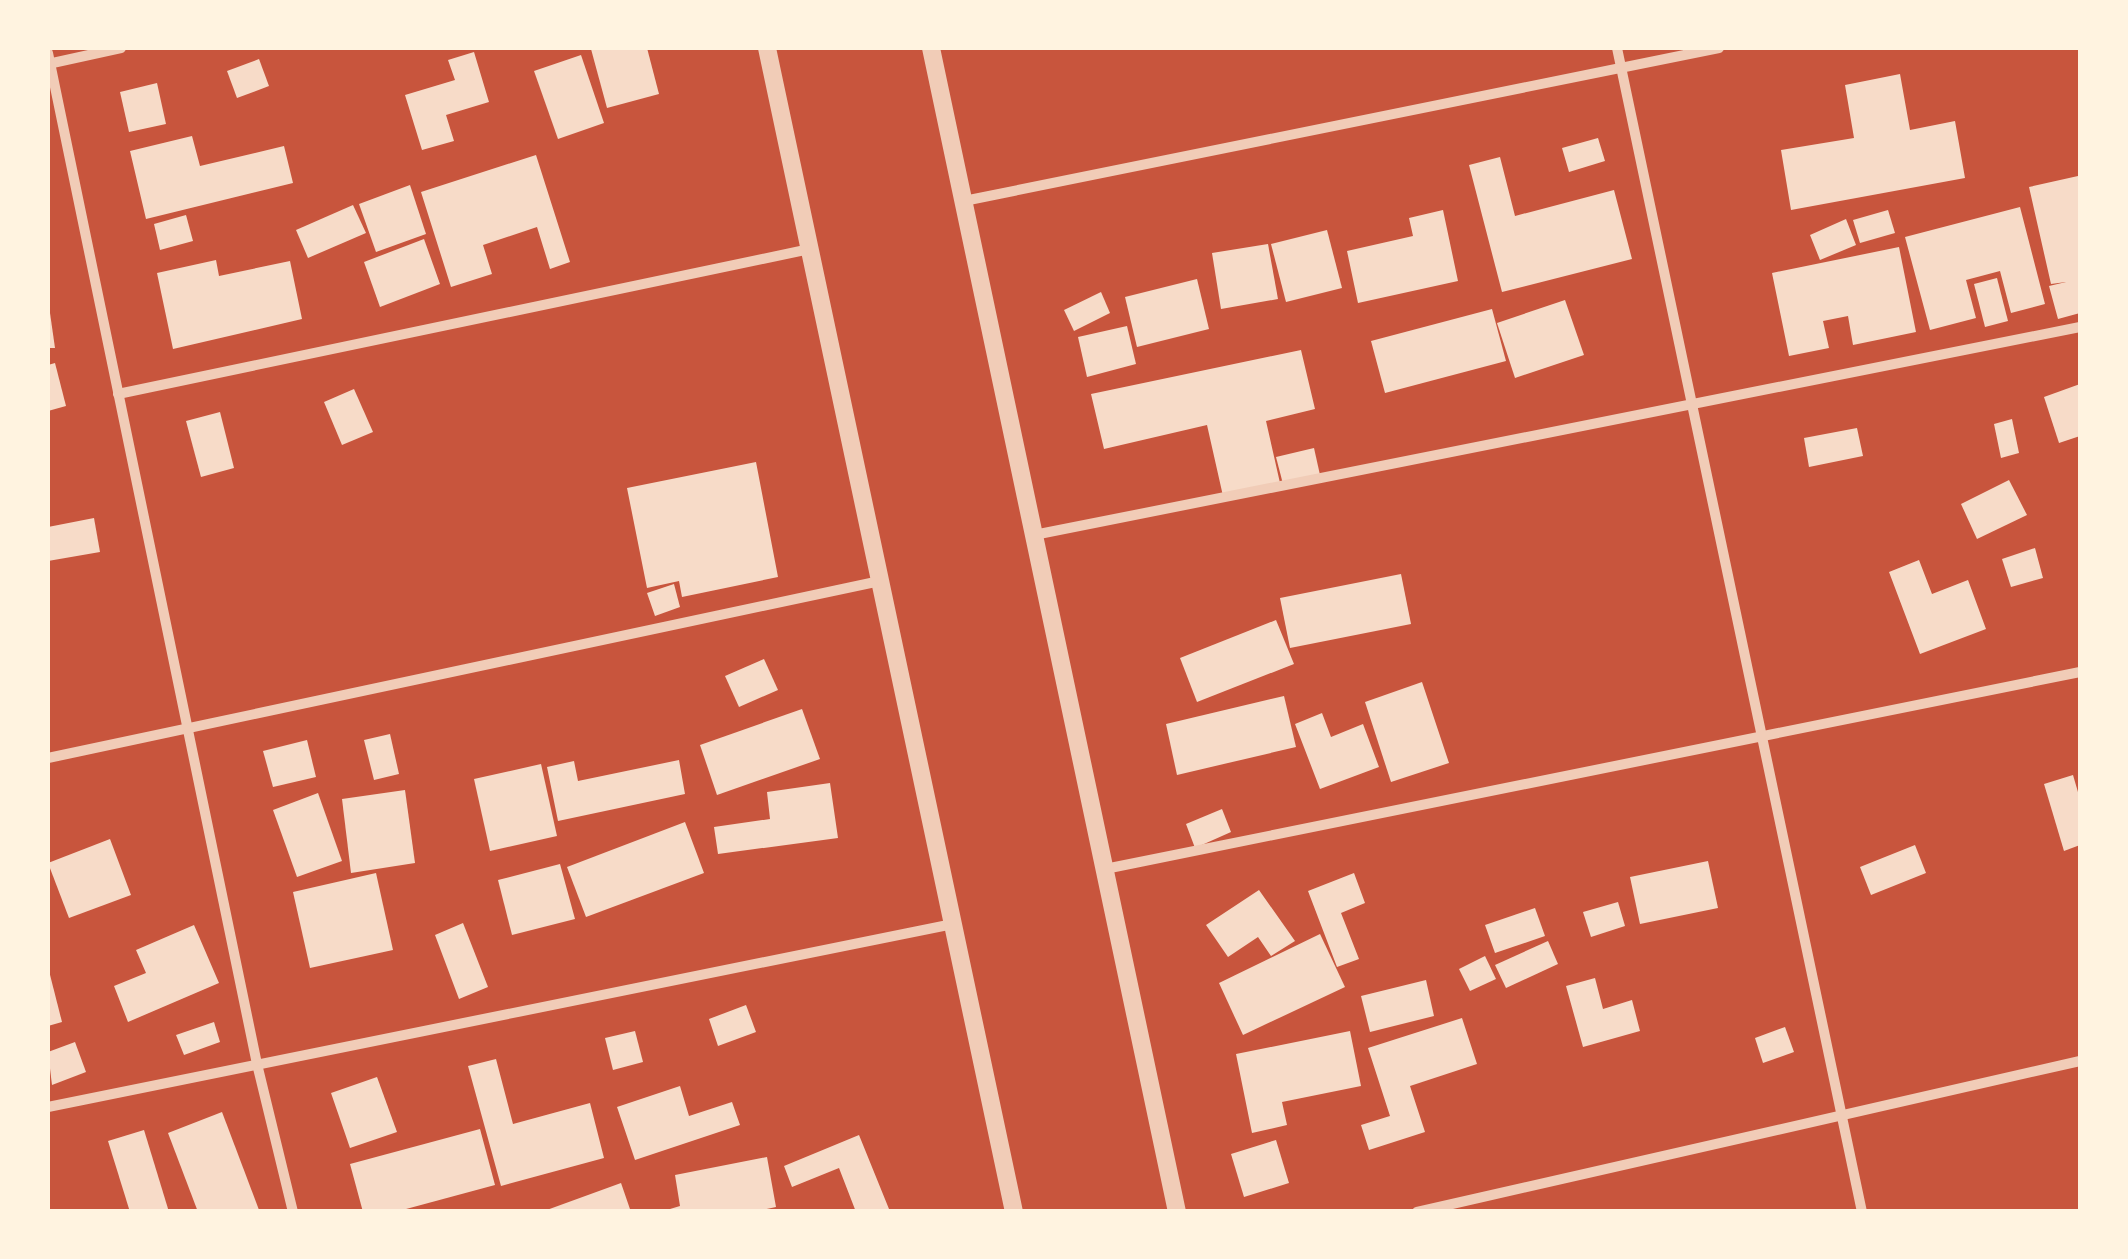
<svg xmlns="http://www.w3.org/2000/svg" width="2128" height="1259" viewBox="0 0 2128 1259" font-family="Figtree,sans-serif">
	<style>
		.building { fill: #f7dbc8 }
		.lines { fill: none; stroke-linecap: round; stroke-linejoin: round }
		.minor { stroke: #f1ccb7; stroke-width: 10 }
		.tertiary { stroke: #f1ccb7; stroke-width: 18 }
	</style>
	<rect width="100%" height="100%" fill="#c8553d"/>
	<g class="building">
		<polygon points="647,48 659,94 607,108 591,49"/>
		<polygon points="474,52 489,102 446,115 454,141 422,150 405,95 455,80 448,60"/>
		<polygon points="581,55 604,123 558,139 534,71"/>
		<polygon points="259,59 269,86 237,98 227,71"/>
		<polygon points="1900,74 1910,130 1955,121 1965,178 1791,210 1781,150 1854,138 1845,85"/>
		<polygon points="157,83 166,124 129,132 120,92"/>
		<polygon points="192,136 200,166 284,146 293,183 146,219 130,151"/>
		<polygon points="1598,138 1605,161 1569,172 1562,148"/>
		<polygon points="536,155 570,262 550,269 537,227 483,245 492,274 451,287 421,192"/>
		<polygon points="1500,157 1515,216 1614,190 1632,259 1502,292 1469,165"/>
		<polygon points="2078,176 2080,313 2058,319 2049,286 2066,282 2051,284 2029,187"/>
		<polygon points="410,185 426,234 376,252 359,204"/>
		<polygon points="353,205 366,233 308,258 296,230"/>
		<polygon points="2020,207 2045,304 2011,313 2000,271 1966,280 1976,318 1930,330 1905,237"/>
		<polygon points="1443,210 1458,281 1358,303 1347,251 1413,236 1409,218"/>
		<polygon points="1888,210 1895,233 1860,243 1853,220"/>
		<polygon points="186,215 193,241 160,250 154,224"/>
		<polygon points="1846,219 1856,245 1820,260 1810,235"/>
		<polygon points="1327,230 1342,288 1286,302 1271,244"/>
		<polygon points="424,239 440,284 380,307 364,262"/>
		<polygon points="1268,244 1278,299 1221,309 1212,253"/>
		<polygon points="1899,247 1916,332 1853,345 1848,316 1823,321 1829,348 1789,356 1772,273"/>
		<polygon points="216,260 219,276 290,261 302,319 173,349 157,273"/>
		<polygon points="1997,278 2008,321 1985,327 1974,284"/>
		<polygon points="1197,279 1209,329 1137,347 1125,297"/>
		<polygon points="1101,292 1110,313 1074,331 1064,310"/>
		<polygon points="48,299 55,348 48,348"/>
		<polygon points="1565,300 1584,355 1515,378 1497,323"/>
		<polygon points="1492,309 1506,361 1385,393 1371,341"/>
		<polygon points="1127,326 1136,364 1087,377 1078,337"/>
		<polygon points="1301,350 1315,409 1266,421 1280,483 1223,496 1207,425 1104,449 1091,394"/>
		<polygon points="55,363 66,406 48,411 48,365"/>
		<polygon points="2080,384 2080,436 2059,443 2044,397"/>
		<polygon points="354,389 373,432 342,445 324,402"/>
		<polygon points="220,412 234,468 201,477 186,421"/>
		<polygon points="2012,419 2019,453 2001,458 1994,424"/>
		<polygon points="1857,428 1863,456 1809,467 1804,438"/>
		<polygon points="1314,448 1320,475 1283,484 1276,457"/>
		<polygon points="756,462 778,577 682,597 679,581 647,588 627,488"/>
		<polygon points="2009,480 2027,515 1977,539 1961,504"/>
		<polygon points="94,518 100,552 48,561 48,527"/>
		<polygon points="2035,548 2043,578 2011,587 2002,559"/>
		<polygon points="1919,560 1932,594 1968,580 1986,629 1920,654 1889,572"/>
		<polygon points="1401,574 1411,624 1290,648 1280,598"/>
		<polygon points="674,584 680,607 655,616 647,593"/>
		<polygon points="1276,620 1294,664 1197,702 1180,658"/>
		<polygon points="764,659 778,690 739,707 725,676"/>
		<polygon points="1422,682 1449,763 1391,782 1365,702"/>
		<polygon points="1284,696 1296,747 1177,775 1166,724"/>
		<polygon points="802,709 820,759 717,795 700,745"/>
		<polygon points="1322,713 1331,737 1363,724 1379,767 1320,789 1295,724"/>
		<polygon points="390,734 399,774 374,780 364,740"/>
		<polygon points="307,740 316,777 273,787 263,751"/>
		<polygon points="679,760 685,794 558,821 547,767 574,761 578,781"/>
		<polygon points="541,764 557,836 490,851 474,779"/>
		<polygon points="2073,775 2080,799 2080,845 2064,851 2044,784"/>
		<polygon points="830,783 838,838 718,854 714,827 770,819 767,792"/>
		<polygon points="405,790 415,863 351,873 342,799"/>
		<polygon points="318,793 342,861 297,877 273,810"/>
		<polygon points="1222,809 1231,832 1195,848 1186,824"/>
		<polygon points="685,822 704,873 586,917 567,867"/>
		<polygon points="110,839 131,895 69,918 48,863"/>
		<polygon points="1915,845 1926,873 1871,895 1860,867"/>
		<polygon points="1708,861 1718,908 1640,924 1630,877"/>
		<polygon points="560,864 575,919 512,935 498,880"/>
		<polygon points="376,873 393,950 310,968 293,892"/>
		<polygon points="1354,873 1365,903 1341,913 1359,959 1337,967 1308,891"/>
		<polygon points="1259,890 1295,941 1271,956 1258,937 1228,957 1206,925"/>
		<polygon points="1618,902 1625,926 1591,937 1583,912"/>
		<polygon points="1535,908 1545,936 1495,953 1485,925"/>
		<polygon points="463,923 488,987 459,999 435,935"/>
		<polygon points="194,925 219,983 128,1022 114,986 146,973 136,950"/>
		<polygon points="1320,934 1345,987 1243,1035 1219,983"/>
		<polygon points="1548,941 1558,964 1506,988 1495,965"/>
		<polygon points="1485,956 1496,979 1470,991 1459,969"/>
		<polygon points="48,967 62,1022 48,1026"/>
		<polygon points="1595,978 1603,1009 1632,1000 1640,1031 1583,1047 1566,986"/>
		<polygon points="1426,980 1434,1016 1370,1032 1361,996"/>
		<polygon points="746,1005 756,1032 718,1046 709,1019"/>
		<polygon points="1462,1018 1477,1064 1410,1086 1425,1132 1369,1150 1361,1125 1390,1116 1368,1048"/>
		<polygon points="214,1022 220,1042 184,1055 176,1035"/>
		<polygon points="1785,1027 1794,1052 1763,1063 1755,1038"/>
		<polygon points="635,1031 643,1062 613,1070 605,1038"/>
		<polygon points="1350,1031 1361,1086 1282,1102 1287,1125 1252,1133 1236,1054"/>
		<polygon points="75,1042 86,1072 52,1085 48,1052"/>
		<polygon points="496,1059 513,1124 590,1103 604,1158 501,1186 468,1066"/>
		<polygon points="377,1077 397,1132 350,1148 331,1093"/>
		<polygon points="680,1086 689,1116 732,1102 740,1125 635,1160 617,1107"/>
		<polygon points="222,1112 259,1210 255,1212 198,1212 168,1133"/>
		<polygon points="480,1129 495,1185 395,1212 363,1212 350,1164"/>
		<polygon points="144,1130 169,1212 130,1212 108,1141"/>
		<polygon points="859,1135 889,1209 856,1212 839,1168 792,1187 784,1166"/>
		<polygon points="1276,1140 1289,1183 1244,1197 1231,1154"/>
		<polygon points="767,1157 776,1207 752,1212 660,1212 680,1206 675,1175"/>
		<polygon points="621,1183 631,1212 544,1212 544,1211"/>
	</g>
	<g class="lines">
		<g class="minor">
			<polyline points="1617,48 1862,1212"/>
			<polyline points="48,53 257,1064 293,1212"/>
			<polyline points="48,64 121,48"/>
			<polyline points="964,201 1719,48"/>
			<polyline points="118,394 810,249"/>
			<polyline points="1034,535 2080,327"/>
			<polyline points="48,758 880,581"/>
			<polyline points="1105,869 2080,672"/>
			<polyline points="48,1107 953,924"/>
			<polyline points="1417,1212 2080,1061"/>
		</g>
		<g class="tertiary">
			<polyline points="767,48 1014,1212"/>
			<polyline points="931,48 1177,1212"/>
		</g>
	</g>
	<rect width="2128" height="1259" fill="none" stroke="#fff3e0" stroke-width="100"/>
</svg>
